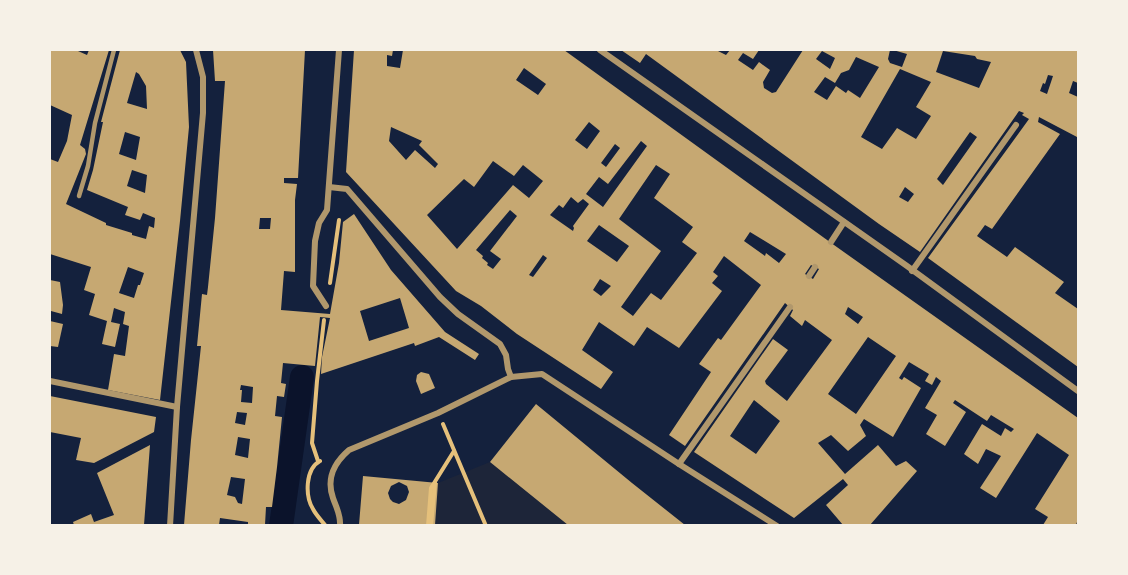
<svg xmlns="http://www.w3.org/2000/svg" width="1128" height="575" viewBox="0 0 1128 575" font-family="'PT Sans Narrow',sans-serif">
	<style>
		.green { fill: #1d2539 }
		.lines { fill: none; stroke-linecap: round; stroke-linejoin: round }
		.canal { stroke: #0b132b; stroke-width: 24 }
		.building { fill: #c6a872; fill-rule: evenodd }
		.path { stroke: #e5c07b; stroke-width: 4 }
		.service { stroke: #b1986c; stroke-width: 4.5 }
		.minor { stroke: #b1986c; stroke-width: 6 }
	</style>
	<rect width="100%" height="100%" fill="#14213d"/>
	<polygon class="green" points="490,462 568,525 434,526 438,483"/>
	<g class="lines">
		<polyline class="canal" points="281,526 302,377"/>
	</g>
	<g class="building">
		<path d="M50 50H78V51L87 55 89 50H109L80 145 85 149 86 154 66 204 106 223V225L132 233V235L146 239 149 226 154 228 155 218 143 213 140 220 125 215 128 207 87 190 93 170 103 122H101L120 50H180L186 62 189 127 180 221 160 400 108 390 114 354 125 356 129 326 123 324 125 312 114 308 111 322 120 324 115 347 102 344 107 321 89 315 95 294 84 290 91 267 50 254V159L58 162 67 141 72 115 50 105ZM136 72 139 74 146 86 147 109 127 103ZM125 132 140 137 136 160 119 154ZM132 170 147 175 145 193 127 186ZM128 267 144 273 140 285H138L134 298 119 293Z"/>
		<path d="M213 50H305L298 178H284V183L297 184 295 200V272L284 271 281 310 330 314 339 263 343 222 354 214 391 270 445 332 479 354 475 360 439 337 415 346 414 343 321 374 322 357 330 318 320 317 315 366 283 363 281 383 286 384 284 397 277 396 275 416 282 417 277 467 272 507H266L265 525H248V522L220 518 219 525H184L191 440 201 346H197L202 294 207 295 208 287 215 218 225 81H215ZM260 218H271L270 229H259ZM400 298 409 328 369 341 360 311ZM241 385 253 387 252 403 241 402 242 390H240ZM237 412 247 413 245 425 235 423ZM238 437 250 439 248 458 235 455ZM231 477 245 479 242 504 238 503 235 497 227 495Z"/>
		<path d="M354 50H393L392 56 387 55V66L400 68 403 50H564L834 245 1078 418V519L1076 525H1043L1048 517 1035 509 1069 455 1037 433 996 498 980 488 1001 456 986 449 978 464 964 454 982 424 1001 436 1005 428 1011 432 1014 429 991 415 987 421 955 400 953 403 966 412 945 446 926 434 937 415 925 408 941 381 936 377 932 385 925 381 929 374 909 362 899 378 902 380 904 377 921 388 893 437 864 419 860 425 866 436 848 451 831 435 818 443 845 474 878 445 896 466 906 461 917 471 870 525H843L826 505 848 485 843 479 794 518 694 452 773 339 788 350 765 381 766 384 787 401 832 340 805 320 802 326 790 316 793 310 785 303 685 446 669 435 711 372 699 364 718 338 721 340 761 285 724 256 713 272 718 276 712 283 722 291 679 348 647 327 634 346 599 322 582 350 613 372 601 389 517 334 481 306 456 291 346 172ZM524 68 546 84 538 95 516 80ZM589 122 600 131 587 149 575 140ZM391 127 422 141 419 145 438 164 435 168 415 150 406 160 389 141ZM641 141 647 146 603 207 586 194 599 177 608 184ZM615 144 620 148 606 167 601 163ZM493 161 514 176 523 165 543 181 529 198 513 185 457 249 427 215 464 179 474 187ZM656 165 670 174 654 198 693 227 682 242 697 253 661 300 651 293 633 316 621 307 661 251 619 219ZM571 197 578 203 583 199 589 204 573 226 574 228 573 231 550 215 559 205 563 208ZM510 210 517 216 490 251 501 259 493 269 487 265 488 263 482 258 483 256 476 250ZM599 225 629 246 617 262 587 241ZM750 232 786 254 779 263 766 253 765 256 744 241ZM543 255 547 258 533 277 529 275ZM811 265 819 269 813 279 805 274ZM600 279 611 286 601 296 593 290ZM848 307 863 317 858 324 845 314ZM868 337 896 356 856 414 828 394ZM754 400 780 421 756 454 730 436Z"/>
		<path d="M621 50H716L726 55 730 50H759L753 59 743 53 738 60 753 70 759 62 770 70 763 82 764 88 772 93 776 92 803 50H890L888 59 890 63 902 67 907 54 893 50H1078V83L1073 81 1069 93 1078 97V133L1077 137 1039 117 1038 122 1060 134 992 229 985 225 977 236 1007 257 1015 247 1064 282 1055 293 1078 309V367L928 258 1029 119 1022 115 1024 113 1019 111 920 252 879 224 646 54 640 63ZM822 51 835 58 830 69 816 59ZM943 51 975 56 977 59 991 62 979 88 936 72ZM856 57 879 67 860 98 848 90 846 93 836 86 827 100 814 92 825 77 835 83 841 73 849 70ZM900 69 931 82 916 107 931 116 916 139 897 128 882 149 861 137ZM1048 75 1053 76 1047 94 1040 91 1043 83 1045 84ZM970 132 977 137 943 185 937 179ZM905 187 914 194 908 202 899 197Z"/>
		<polygon points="50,280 60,282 63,305 62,314 51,311 50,315"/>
		<polygon points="50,321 63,324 58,347 50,346"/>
		<polygon points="421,372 429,374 435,388 421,394 416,381 417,375"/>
		<polygon points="50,396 156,417 154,432 94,463 76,460 81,438 50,432"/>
		<polygon points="536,404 632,483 685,525 568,525 490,462"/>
		<polygon points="150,445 144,525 74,525 73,522 91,514 94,522 114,515 97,473"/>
		<path d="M363 476 438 483 435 525H359ZM399 482 407 486 409 492 406 500 399 504 393 502 390 499 388 493 391 486Z"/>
	</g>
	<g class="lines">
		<g class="path">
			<polyline points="330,283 339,220"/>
			<polyline points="443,424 486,526"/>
			<polyline points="318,461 312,443 317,381 324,320"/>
			<path d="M320 461C305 469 305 496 313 509 316 515 321 520 325 525"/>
			<polyline points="428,526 431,488 454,451"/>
			<polyline points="431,526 435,483"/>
		</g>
		<polyline class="service" points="79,196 88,166 95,123 114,50"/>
		<g class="minor">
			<polyline points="600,50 907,266 1078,391"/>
			<polyline points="329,187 347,189 440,297 458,314 500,344 506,355 508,369 511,377"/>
			<polyline points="831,242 844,222"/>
			<polyline points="912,271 1016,125"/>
			<polyline points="809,276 815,267"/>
			<polyline points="326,306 313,286 315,241 319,223 327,210 339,50"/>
			<polyline points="50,381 177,407"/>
			<polyline points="679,464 790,307"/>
			<polyline points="170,526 177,407 203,113 203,77 196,50"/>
			<path d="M340 526C341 515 336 507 333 498 326 478 334 463 349 450L438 413 511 377 542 374 679 464 777 526"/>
		</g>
	</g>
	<rect width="1128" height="575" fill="none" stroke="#f6f1e7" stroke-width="102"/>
</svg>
